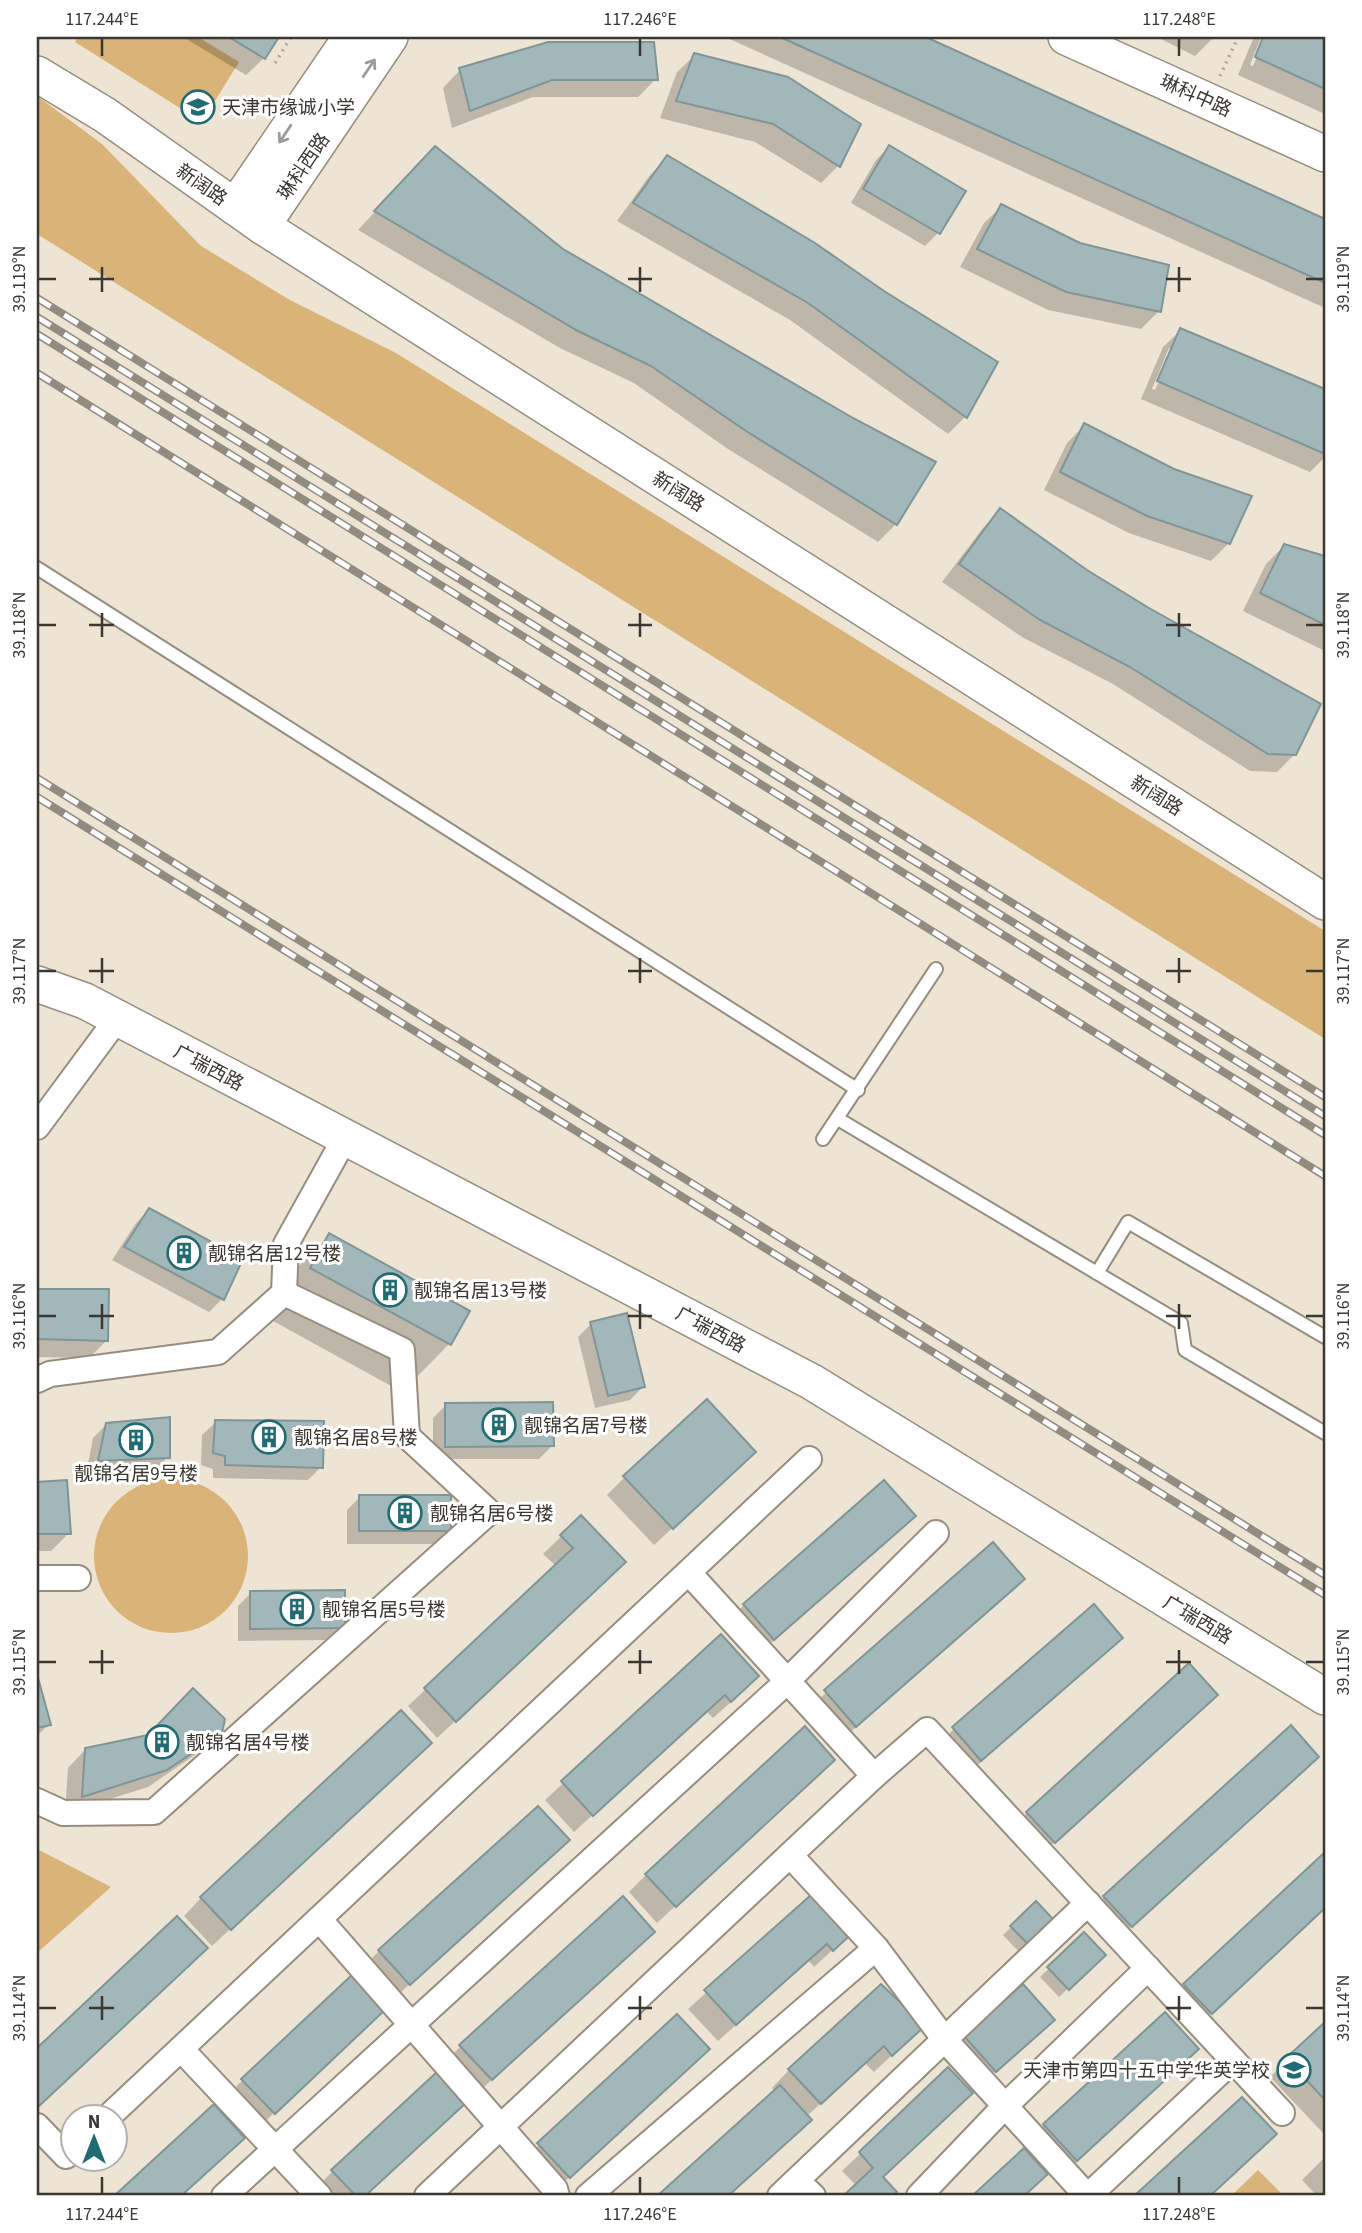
<svg xmlns="http://www.w3.org/2000/svg" width="1362" height="2233" viewBox="0 0 1362 2233" font-family="'Source Sans 3','Noto Sans SC',sans-serif">
	<style>
		.green { fill: #dab378 }
		.shadow { fill: #0003; fill-rule: evenodd }
		.building { fill: #a2b7ba; stroke: #809597; stroke-width: 2 }
		.lines { fill: none; stroke-linecap: round; stroke-linejoin: round }
		.lane-casing { stroke: #978d7f; stroke-width: 16 }
		.street-casing { stroke: #978d7f; stroke-width: 28 }
		.secondary-casing { stroke: #978d7f; stroke-width: 38 }
		.path { stroke: #afa79b; stroke-width: 3.5; stroke-dasharray: 2 5; stroke-linecap: butt }
		.lane { stroke: #fff; stroke-width: 12 }
		.street { stroke: #fff; stroke-width: 24 }
		.secondary { stroke: #fff; stroke-width: 35 }
		.rail-casing { stroke: #928b80; stroke-width: 8 }
		.rail { stroke: #fff; stroke-width: 5; stroke-dasharray: 16; stroke-linecap: butt }
		.oneway { stroke: #9d9b98 }
		.ticks { fill: none; stroke: #3b3731; stroke-width: 2.5 }
		.labels { text-anchor: middle; stroke-width: 6; stroke-linejoin: round; paint-order: stroke }
		.street-label { font-size: 19px; fill: #3b3731; stroke: #fff }
		.poi-label { font-size: 19px; fill: #3b3731; stroke: #fff; text-anchor: start }
		.neatline { fill: none; stroke: #3b3731; stroke-width: 2.5 }
		.ticks-label { font-size: 18px; text-anchor: middle; fill: #3b3731 }
	</style>
	<rect width="100%" height="100%" fill="#eee4d4"/>
	<g class="green">
		<polygon points="78,37 198,37 239,62 202,122 75,42"/>
		<polygon points="37,96 102,144 201,246 290,300 396,353 1325,931 1325,1039 37,234"/>
		<circle cx="171" cy="1556" r="77"/>
		<polygon points="37,1849 111,1887 37,1953"/>
		<polygon points="1258,2170 1284,2196 1231,2196"/>
	</g>
	<g class="shadow">
		<polygon points="183,37 277,37 264,58 246,75"/>
		<polygon points="725,37 921,37 1325,221 1325,308"/>
		<polygon points="1157,37 1214,37 1195,56"/>
		<polygon points="1254,37 1261,37 1250,65 1253,66 1265,37 1325,37 1325,114 1238,75"/>
		<polygon points="695,55 838,166 821,183 755,142 660,118 677,72"/>
		<polygon points="460,70 656,79 638,97 533,97 452,128 443,88"/>
		<polygon points="889,147 963,191 938,233 925,246 851,203 876,160"/>
		<polygon points="668,157 996,363 965,417 948,434 790,320 617,221 650,175"/>
		<polygon points="417,166 896,524 878,542 728,449 634,383 560,348 358,230"/>
		<polygon points="1002,206 1159,311 1141,329 1048,310 960,267 984,223"/>
		<path d="M1181 330 1325 391V457L1310 472 1141 399 1163 347ZM1169 348H1173L1155 390 1152 389Z"/>
		<polygon points="1085,425 1229,543 1211,561 1129,533 1044,490 1067,443"/>
		<polygon points="1000,510 1295,754 1277,772 1250,771 1113,684 1022,637 942,582 983,528"/>
		<polygon points="1284,546 1325,558 1325,651 1243,611 1266,564"/>
		<polygon points="149,1210 222,1299 209,1312 112,1260 136,1223"/>
		<polygon points="329,1236 467,1312 449,1344 402,1392 264,1316 282,1283"/>
		<polygon points="37,1290 107,1291 107,1340 89,1358 37,1357"/>
		<polygon points="591,1324 644,1386 630,1400 595,1408 578,1337"/>
		<polygon points="446,1405 552,1446 539,1459 433,1459 433,1418"/>
		<polygon points="216,1422 321,1467 308,1480 213,1478 213,1469 201,1465 202,1435"/>
		<polygon points="107,1424 168,1457 155,1470 86,1474 93,1438"/>
		<polygon points="737,1469 654,1545 607,1495 625,1477"/>
		<polygon points="65,1482 69,1533 51,1551 37,1551 37,1484"/>
		<polygon points="360,1497 449,1531 436,1544 347,1544 347,1510"/>
		<polygon points="913,1516 756,1656 726,1622 744,1605"/>
		<polygon points="581,1517 606,1580 437,1738 408,1706 556,1566 543,1554"/>
		<polygon points="992,1545 1023,1579 838,1743 808,1709"/>
		<polygon points="251,1593 343,1627 330,1640 238,1641 238,1606"/>
		<polygon points="1094,1606 1121,1638 963,1778 935,1746"/>
		<polygon points="721,1637 740,1694 713,1718 706,1711 574,1832 545,1800"/>
		<polygon points="37,1679 49,1724 37,1736"/>
		<polygon points="1198,1712 1036,1859 1010,1830 1027,1813"/>
		<polygon points="220,1732 202,1750 148,1787 65,1813 68,1768 85,1750"/>
		<polygon points="412,1760 212,1946 184,1916 201,1898"/>
		<polygon points="1299,1774 1113,1943 1087,1914 1104,1897"/>
		<polygon points="815,1777 657,1923 629,1892 646,1875"/>
		<polygon points="1325,1854 1325,1907 1193,2030 1167,2003"/>
		<polygon points="550,1858 391,2001 362,1968 379,1951"/>
		<polygon points="820,1890 837,1946 814,1967 808,1960 718,2041 688,2009"/>
		<polygon points="1036,1903 1051,1919 1018,1951 1003,1935"/>
		<polygon points="1084,1935 1103,1955 1059,1997 1040,1977"/>
		<polygon points="635,1949 473,2097 443,2064 461,2046"/>
		<polygon points="881,1986 905,2043 874,2072 865,2063 807,2116 792,2137 727,2196 660,2196 775,2091 772,2088 789,2070"/>
		<polygon points="677,2016 690,2066 551,2194 521,2162"/>
		<polygon points="1325,2024 1325,2135 1270,2077"/>
		<polygon points="366,2027 256,2130 225,2097 243,2080"/>
		<polygon points="1040,2032 982,2083 952,2050 965,2037"/>
		<polygon points="1180,2066 1059,2177 1027,2142 1044,2125"/>
		<polygon points="948,2070 881,2178 895,2192 890,2196 846,2196 857,2186 842,2171"/>
		<polygon points="446,2121 364,2196 322,2196 315,2189 333,2171"/>
		<polygon points="1325,2157 1325,2196 1317,2196 1302,2180"/>
	</g>
	<g class="building">
		<polygon points="229,37 279,37 265,59"/>
		<polygon points="780,37 926,37 1325,219 1325,283"/>
		<polygon points="1263,37 1325,37 1325,89 1255,57"/>
		<polygon points="548,42 654,42 658,80 552,80 470,111 459,68"/>
		<polygon points="694,53 788,77 861,124 840,167 773,124 676,101"/>
		<polygon points="889,145 966,191 940,234 863,189"/>
		<polygon points="435,146 563,249 853,418 936,462 897,525 746,431 651,366 578,331 374,211"/>
		<polygon points="667,155 815,243 884,291 998,362 967,418 808,303 633,203"/>
		<polygon points="1001,204 1080,243 1169,265 1161,312 1066,292 977,249"/>
		<polygon points="1180,328 1325,389 1325,454 1157,381"/>
		<polygon points="1084,423 1174,469 1252,496 1230,544 1147,516 1060,472"/>
		<polygon points="1000,508 1087,570 1149,608 1321,704 1296,755 1268,754 1130,667 1040,620 959,564"/>
		<polygon points="1284,544 1325,556 1325,625 1260,593"/>
		<polygon points="149,1208 243,1259 224,1300 124,1247"/>
		<polygon points="329,1233 470,1311 451,1345 310,1268"/>
		<polygon points="37,1289 109,1289 108,1341 37,1339"/>
		<polygon points="627,1313 645,1387 608,1396 590,1322"/>
		<polygon points="707,1399 756,1452 673,1529 623,1476"/>
		<polygon points="553,1402 554,1446 445,1447 445,1403"/>
		<polygon points="170,1417 170,1458 98,1461 106,1423"/>
		<polygon points="215,1420 324,1421 323,1468 225,1465 225,1456 213,1453"/>
		<polygon points="67,1480 71,1534 37,1534 37,1482"/>
		<polygon points="884,1480 916,1516 774,1640 743,1604"/>
		<rect x="359" y="1495" width="92" height="36"/>
		<polygon points="581,1515 626,1562 456,1722 424,1688 573,1548 560,1535"/>
		<polygon points="993,1542 1025,1579 856,1727 824,1690"/>
		<polygon points="345,1590 345,1628 250,1629 250,1591"/>
		<polygon points="1094,1604 1123,1638 981,1761 952,1727"/>
		<polygon points="721,1634 759,1676 731,1702 725,1695 593,1816 561,1781"/>
		<polygon points="1189,1663 1218,1695 1055,1843 1026,1812"/>
		<polygon points="37,1674 51,1725 37,1728"/>
		<polygon points="193,1688 225,1719 222,1733 167,1770 82,1797 85,1748 148,1735"/>
		<polygon points="401,1710 432,1743 231,1930 200,1897"/>
		<polygon points="1291,1725 1319,1757 1132,1927 1103,1896"/>
		<polygon points="805,1726 835,1760 676,1907 645,1874"/>
		<polygon points="538,1806 570,1840 410,1985 378,1950"/>
		<polygon points="1325,1852 1325,1908 1212,2014 1183,1984"/>
		<polygon points="820,1887 857,1929 833,1951 827,1944 736,2025 704,1990"/>
		<polygon points="623,1896 655,1932 492,2080 459,2045"/>
		<polygon points="1036,1901 1053,1919 1028,1944 1010,1926"/>
		<polygon points="177,1916 208,1948 37,2108 37,2048"/>
		<polygon points="1084,1932 1106,1955 1069,1990 1047,1967"/>
		<polygon points="353,1974 386,2009 275,2114 241,2079"/>
		<polygon points="881,1984 925,2026 892,2056 884,2046 821,2104 788,2069"/>
		<polygon points="1023,1984 1055,2020 996,2072 964,2036"/>
		<polygon points="1165,2012 1199,2049 1077,2161 1043,2124"/>
		<polygon points="677,2014 710,2049 570,2178 537,2143"/>
		<polygon points="1325,2022 1325,2100 1286,2058"/>
		<polygon points="948,2067 973,2093 883,2177 897,2192 892,2196 843,2196 873,2168 859,2152"/>
		<polygon points="437,2072 466,2103 365,2196 356,2196 331,2170"/>
		<polygon points="780,2085 812,2120 728,2196 657,2196"/>
		<polygon points="1242,2097 1277,2134 1210,2196 1134,2196"/>
		<polygon points="214,2104 245,2138 181,2196 114,2196"/>
		<polygon points="1024,2148 1048,2174 1024,2196 972,2196"/>
	</g>
	<g class="lines">
		<defs>
			<g id="lane">
				<polyline points="37,568 858,1090"/>
				<polyline points="838,1119 1181,1323 1185,1350 1325,1433"/>
				<polyline points="823,1139 936,969"/>
				<polyline points="1097,1273 1128,1222 1325,1337"/>
			</g>
			<g id="street">
				<polyline points="37,1127 117,1019"/>
				<polyline points="37,1380 50,1374 218,1352 284,1293 286,1244 345,1138"/>
				<polyline points="689,1573 874,1776 927,1730 1282,2113"/>
				<polyline points="37,1578 78,1578"/>
				<polyline points="37,1801 63,1813 154,1812 489,1512 407,1436 402,1350 284,1293"/>
				<polyline points="790,1855 876,1948 945,2040 1087,2196"/>
				<polyline points="319,1919 555,2189 557,2196"/>
				<polyline points="181,2049 319,2196"/>
				<polyline points="107,2118 809,1459"/>
				<polyline points="37,2126 66,2156 74,2149"/>
				<polyline points="797,2181 813,2196"/>
				<polyline points="224,2196 780,1688 936,1533"/>
				<polyline points="427,2196 874,1776"/>
				<polyline points="588,2196 876,1948"/>
				<polyline points="780,2196 1088,1903"/>
				<polyline points="919,2196 1005,2106 1148,1968"/>
				<polyline points="1088,2196 1233,2060"/>
			</g>
			<g id="secondary">
				<polyline points="1066,37 1325,154"/>
				<polyline points="37,74 105,115 262,226 1325,902"/>
				<polyline points="235,207 351,37"/>
				<polyline points="262,226 390,37"/>
				<polyline points="37,984 85,1001 812,1382 1325,1697"/>
			</g>
		</defs>
		<use href="#lane" class="lane-casing"/>
		<use href="#street" class="street-casing"/>
		<use href="#secondary" class="secondary-casing"/>
		<g class="path">
			<polyline points="275,63 291,37"/>
			<polyline points="1220,76 1238,37"/>
		</g>
		<use href="#lane" class="lane"/>
		<use href="#street" class="street"/>
		<use href="#secondary" class="secondary"/>
		<defs>
			<g id="rail">
				<polyline points="37,298 1325,1097"/>
				<polyline points="37,317 1325,1116"/>
				<polyline points="37,334 1325,1135"/>
				<polyline points="37,373 1325,1176"/>
				<polyline points="37,778 1325,1575"/>
				<polyline points="37,797 1325,1595"/>
			</g>
		</defs>
		<use href="#rail" class="rail-casing"/>
		<use href="#rail" class="rail"/>
	</g>
	<defs><path id="oneway-shaft" d="M-6 0H5M1.5-3L5.5 0L1.5 3" fill="none" stroke-width="1.6" stroke-linecap="round" stroke-linejoin="round" transform="scale(1.75)"/></defs>
	<g class="oneway">
		<use href="#oneway-shaft" transform="translate(369 68) rotate(-56)"/>
		<use href="#oneway-shaft" transform="translate(285 134) rotate(124)"/>
	</g>
	<path class="ticks" d="M102 38V56M640 38V56M1179 38V56M102 267V292M640 267V292M1179 267V292M38 279H56M89 279H114M628 279H652M1166 279H1191M1306 279H1324M102 613V637M640 613V637M1179 613V637M38 625H56M89 625H114M628 625H652M1166 625H1191M1306 625H1324M102 958V983M640 958V983M1179 958V983M38 971H56M89 971H114M628 971H652M1166 971H1191M1306 971H1324M102 1304V1329M640 1304V1329M1179 1304V1329M38 1316H56M89 1316H114M628 1316H652M1166 1316H1191M1306 1316H1324M102 1650V1674M640 1650V1674M1179 1650V1674M38 1662H56M89 1662H114M628 1662H652M1166 1662H1191M1306 1662H1324M102 1996V2020M640 1996V2020M1179 1996V2020M38 2008H56M89 2008H114M628 2008H652M1166 2008H1191M1306 2008H1324M102 2177V2194M640 2177V2194M1179 2177V2194"/>
	<defs>
		<symbol id="school-ring" viewBox="-11 -11 22 22"><circle r="9.5" fill="#fff" stroke="#216c73" stroke-width="1.5"/><path d="M0-5L7-2L0 1L-7-2ZM-4 1L0 2.5L4 1V4Q0 6-4 4Z" fill="#216c73"/></symbol>
		<symbol id="building-ring" viewBox="-11 -11 22 22"><circle r="9.5" fill="#fff" stroke="#216c73" stroke-width="1.5"/><path d="M-4-6H4V6H1V3H-1V6H-4ZM-2.5-4.3h1.7v1.8h-1.7ZM.8-4.3h1.7v1.8H.8ZM-2.5-1h1.7V.8h-1.7ZM.8-1h1.7V.8H.8Z" fill="#216c73"/></symbol>
	</defs>
	<g fill-rule="evenodd">
		<use href="#school-ring" x="179" y="88" width="38" height="38"/>
		<use href="#building-ring" x="165" y="1234" width="38" height="38"/>
		<use href="#building-ring" x="371" y="1271" width="38" height="38"/>
		<use href="#building-ring" x="480" y="1406" width="38" height="38"/>
		<use href="#building-ring" x="250" y="1418" width="38" height="38"/>
		<use href="#building-ring" x="117" y="1421" width="38" height="38"/>
		<use href="#building-ring" x="386" y="1494" width="38" height="38"/>
		<use href="#building-ring" x="278" y="1590" width="38" height="38"/>
		<use href="#building-ring" x="143" y="1723" width="38" height="38"/>
		<use href="#school-ring" x="1275" y="2051" width="38" height="38"/>
	</g>
	<g class="labels">
		<g class="street-label">
			<text transform="translate(1196 95) rotate(24)" y="7">琳科中路</text>
			<text transform="translate(303 166) rotate(-56)" y="7">琳科西路</text>
			<text transform="translate(202 184) rotate(35)" y="7">新阔路</text>
			<text transform="translate(679 491) rotate(32)" y="7">新阔路</text>
			<text transform="translate(1157 795) rotate(32)" y="7">新阔路</text>
			<text transform="translate(209 1067) rotate(28)" y="7">广瑞西路</text>
			<text transform="translate(711 1329) rotate(28)" y="7">广瑞西路</text>
			<text transform="translate(1198 1619) rotate(31)" y="7">广瑞西路</text>
		</g>
		<g class="poi-label">
			<text x="222" y="114">天津市缘诚小学</text>
			<text x="208" y="1260">靓锦名居12号楼</text>
			<text x="414" y="1297">靓锦名居13号楼</text>
			<text x="524" y="1432">靓锦名居7号楼</text>
			<text x="294" y="1444">靓锦名居8号楼</text>
			<text x="136" y="1480" text-anchor="middle">靓锦名居9号楼</text>
			<text x="430" y="1520">靓锦名居6号楼</text>
			<text x="322" y="1616">靓锦名居5号楼</text>
			<text x="186" y="1749">靓锦名居4号楼</text>
			<text x="1270" y="2077" text-anchor="end">天津市第四十五中学华英学校</text>
		</g>
	</g>
	<rect width="1362" height="2233" fill="none" stroke="#ffffff" stroke-width="77"/>
	<g transform="translate(94 2138)"><circle r="33" fill="#ffffff" stroke="#b1afad" stroke-width="2"/>
	<path d="M0-5L12 26L0 18L-12 26Z" fill="#216c73"/>
	<text y="-10" font-size="19" font-weight="bold" text-anchor="middle" fill="#3b3731">N</text>
	</g>
	<rect x="38" y="38" width="1286" height="2156" class="neatline"/>
	<g class="ticks-label">
		<text x="102" y="25">117.244°E</text>
		<text x="640" y="25">117.246°E</text>
		<text x="1179" y="25">117.248°E</text>
		<text transform="translate(19 279) rotate(-90)" y="6">39.119°N</text>
		<text transform="translate(1343 279) rotate(-90)" y="6">39.119°N</text>
		<text transform="translate(19 625) rotate(-90)" y="6">39.118°N</text>
		<text transform="translate(1343 625) rotate(-90)" y="6">39.118°N</text>
		<text transform="translate(19 971) rotate(-90)" y="6">39.117°N</text>
		<text transform="translate(1343 971) rotate(-90)" y="6">39.117°N</text>
		<text transform="translate(19 1316) rotate(-90)" y="6">39.116°N</text>
		<text transform="translate(1343 1316) rotate(-90)" y="6">39.116°N</text>
		<text transform="translate(19 1662) rotate(-90)" y="6">39.115°N</text>
		<text transform="translate(1343 1662) rotate(-90)" y="6">39.115°N</text>
		<text transform="translate(19 2008) rotate(-90)" y="6">39.114°N</text>
		<text transform="translate(1343 2008) rotate(-90)" y="6">39.114°N</text>
		<text x="102" y="2220">117.244°E</text>
		<text x="640" y="2220">117.246°E</text>
		<text x="1179" y="2220">117.248°E</text>
	</g>
</svg>
